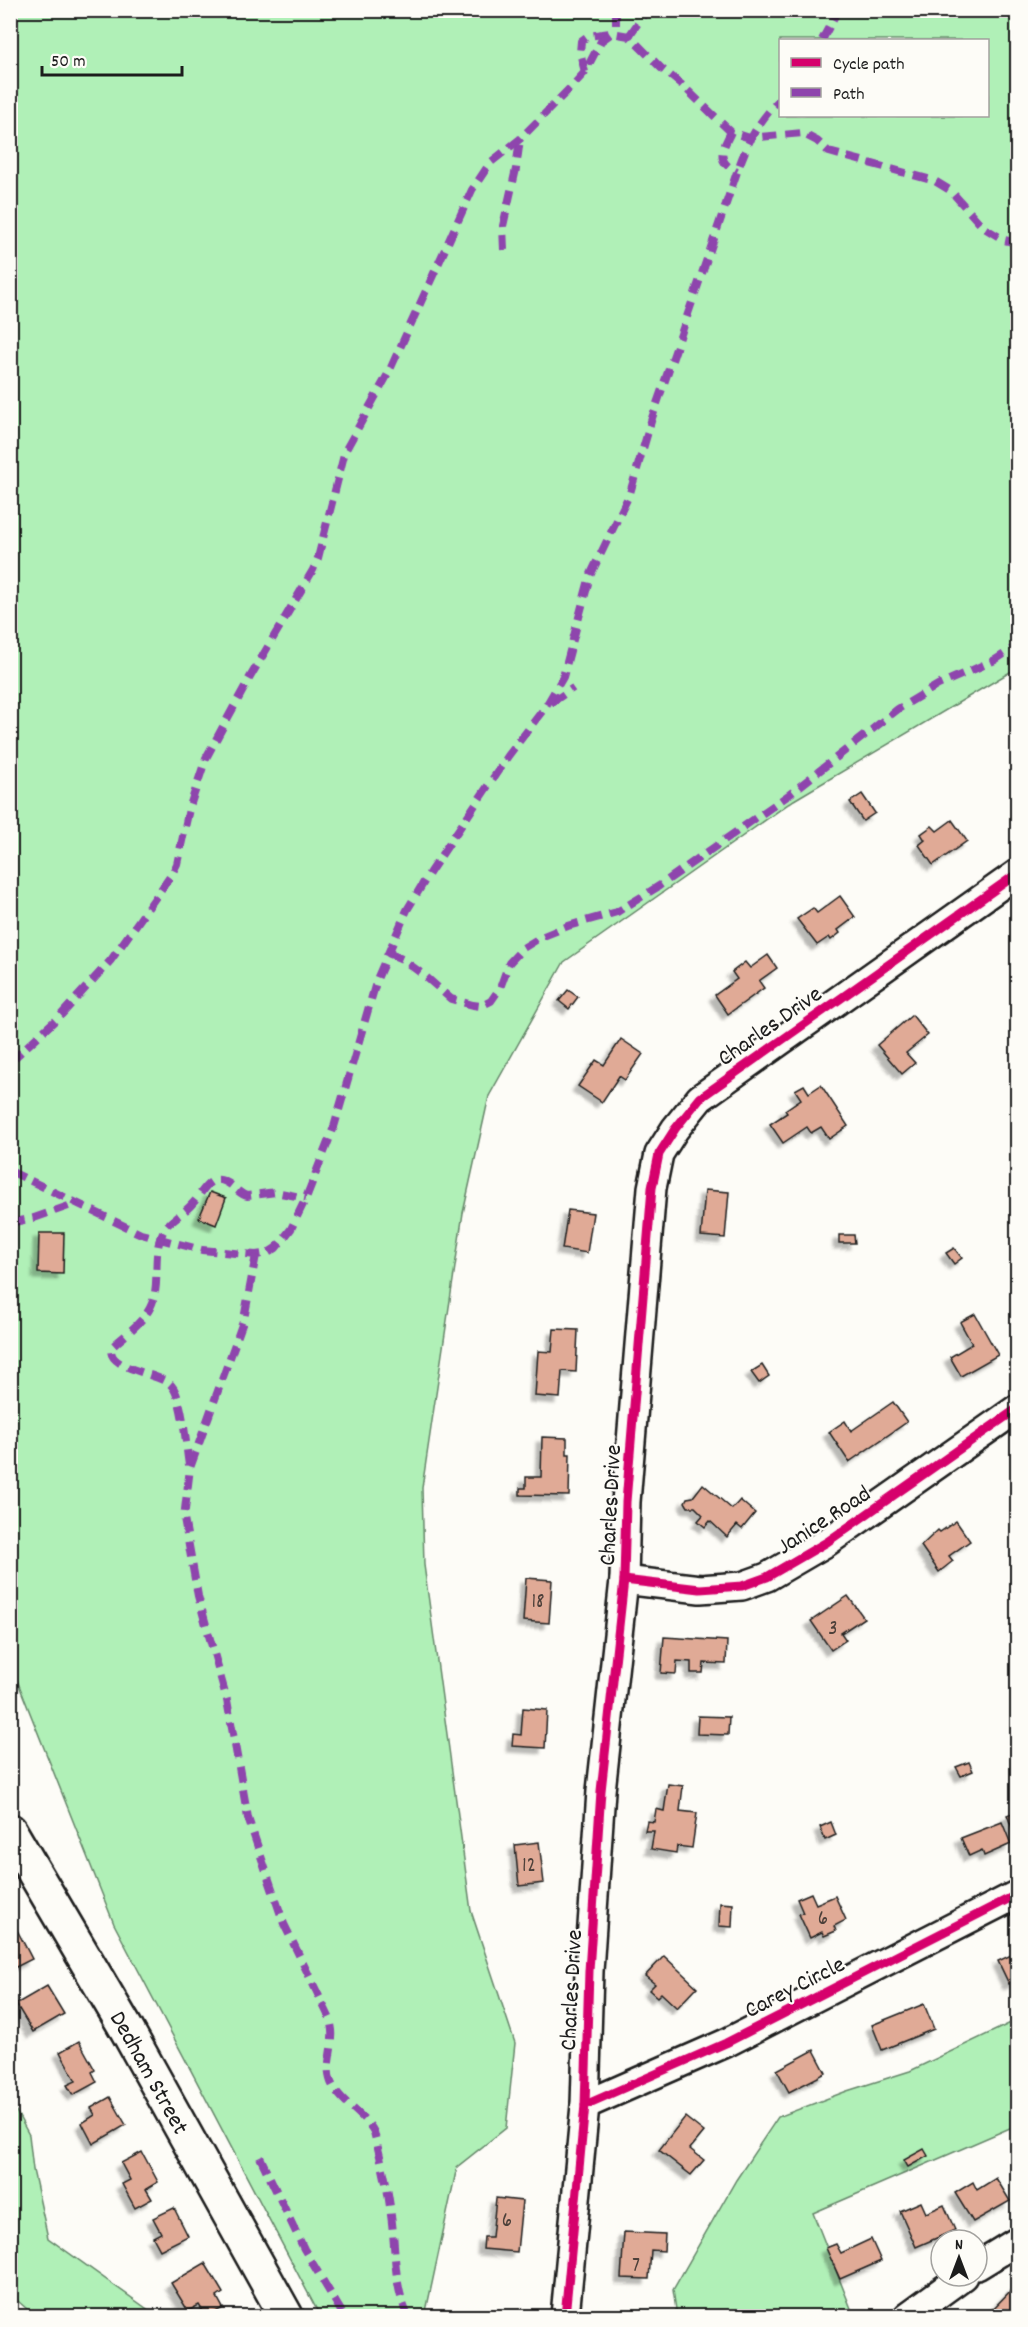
<svg xmlns="http://www.w3.org/2000/svg" width="1028" height="2327" viewBox="0 0 1028 2327" font-family="Dekko,sans-serif">
	<style>
		.green { fill: #b0f0b7; stroke: #66866a; stroke-width: 1.5; fill-rule: evenodd }
		.building { fill: #e0aa96; stroke: #1c1c1c; stroke-width: 1.5; filter: url(#shadow) }
		.lines { fill: none; stroke-linecap: round; stroke-linejoin: round }
		.minor-casing { stroke: #1c1c1c; stroke-width: 32 }
		.major-casing { stroke: #1c1c1c; stroke-width: 38 }
		.minor { stroke: #fdfcf7; stroke-width: 27 }
		.major { stroke: #fdfcf7; stroke-width: 33 }
		.quiet { stroke: #8e44ad; stroke-width: 8; stroke-dasharray: 15 8; stroke-linecap: butt }
		.cycleway-casing { stroke: #fdfcf7; stroke-width: 13 }
		.cycleway { stroke: #d6006c; stroke-width: 9 }
		.labels { text-anchor: middle; stroke-width: 4.5; stroke-linejoin: round; paint-order: stroke }
		.number-label { font-size: 21px; fill: #4d403a }
		.street-label { font-size: 24px; fill: #1c1c1c; stroke: #fdfcf7 }
	</style>
	<defs>
		<filter id="shadow"><feDropShadow dx="-5.5" dy="5.5" stdDeviation="1.5" flood-color="#0004"/></filter>
	</defs>
	<rect width="100%" height="100%" fill="#fdfcf7"/>
	<filter id="ink" filterUnits="userSpaceOnUse"><feTurbulence type="fractalNoise" baseFrequency=".0167" numOctaves="2"/><feDisplacementMap in="SourceGraphic" scale="12" xChannelSelector="R" yChannelSelector="G"/><feConvolveMatrix kernelMatrix="1 2 1 2 8 2 1 2 1" color-interpolation-filters="sRGB"/></filter>
	<g filter="url(#ink)">
		<g class="green">
			<path d="M11 11H1017V668L794 800 564 962 489 1096 463 1213 422 1488 424 1565 471 1911 515 2043 506 2128 457 2167 425 2316H320L114 1924 11 1665ZM780 40H988V116H780Z"/>
			<polygon points="1017,2020 1017,2125 813,2213 854,2316 677,2316 673,2290 736,2180 778,2117 847,2091 910,2071"/>
			<polygon points="10,2100 29,2135 33,2170 48,2238 157,2316 35,2316 11,2295"/>
		</g>
		<g class="building">
			<polygon points="862,794 875,813 863,821 850,802"/>
			<polygon points="952,820 967,841 933,865 919,845 925,840 921,834 932,826 937,831"/>
			<polygon points="840,896 855,917 838,930 840,933 831,940 829,937 817,945 797,919 813,908 817,913"/>
			<polygon points="768,955 777,968 759,981 764,988 728,1014 715,995 737,979 732,972 745,962 750,968"/>
			<polygon points="568,990 578,997 569,1009 559,1001"/>
			<polygon points="912,1015 928,1035 906,1053 915,1063 902,1074 877,1045"/>
			<polygon points="621,1039 643,1054 625,1080 619,1076 602,1102 578,1086 596,1060 604,1065"/>
			<polygon points="804,1085 809,1093 821,1085 848,1126 829,1139 821,1127 811,1133 807,1127 783,1143 770,1124 787,1113 785,1110 801,1099 795,1090"/>
			<polygon points="705,1190 729,1192 725,1238 701,1236"/>
			<polygon points="210,1192 226,1198 216,1225 199,1218"/>
			<polygon points="568,1210 593,1213 587,1253 562,1249"/>
			<polygon points="39,1233 64,1233 63,1274 38,1273"/>
			<polygon points="839,1235 854,1235 855,1243 839,1243"/>
			<polygon points="954,1248 962,1258 954,1264 946,1253"/>
			<polygon points="975,1314 998,1355 961,1376 950,1357 972,1344 960,1322"/>
			<polygon points="554,1329 578,1330 576,1372 562,1371 560,1398 535,1396 538,1351 552,1352"/>
			<polygon points="762,1365 769,1376 759,1383 751,1372"/>
			<polygon points="893,1402 907,1422 849,1462 829,1432 845,1421 851,1431"/>
			<polygon points="542,1437 567,1438 567,1454 570,1454 569,1496 520,1495 520,1488 526,1488 526,1477 541,1477"/>
			<polygon points="703,1484 732,1509 740,1500 755,1513 742,1529 737,1525 727,1537 710,1521 705,1527 698,1521 703,1515 695,1507 688,1507 685,1502 687,1498 693,1497"/>
			<polygon points="956,1521 970,1541 949,1556 953,1561 939,1572 921,1546 938,1530 940,1532"/>
			<polygon points="526,1578 552,1580 549,1623 523,1621"/>
			<polygon points="848,1596 864,1618 841,1633 846,1640 831,1650 811,1621"/>
			<polygon points="664,1637 727,1641 726,1664 704,1663 703,1673 691,1673 691,1662 677,1661 676,1674 661,1673"/>
			<polygon points="523,1708 547,1710 545,1748 512,1746 513,1734 521,1735"/>
			<polygon points="698,1716 729,1717 728,1735 697,1734"/>
			<polygon points="969,1762 973,1771 961,1776 956,1767"/>
			<polygon points="668,1784 683,1786 680,1811 697,1813 692,1848 677,1846 676,1853 651,1849 654,1831 645,1831 647,1821 654,1822 656,1809 664,1811"/>
			<polygon points="1018,1811 1018,1834 1015,1835 1007,1815"/>
			<polygon points="831,1822 836,1835 825,1840 820,1827"/>
			<polygon points="1002,1822 1011,1844 984,1856 982,1850 969,1856 961,1838"/>
			<polygon points="539,1842 544,1883 519,1886 515,1845"/>
			<polygon points="811,1893 816,1904 835,1896 846,1920 834,1926 836,1931 824,1936 822,1932 810,1938 799,1914 803,1913 797,1899"/>
			<polygon points="720,1903 733,1904 732,1927 719,1926"/>
			<polygon points="17,1930 32,1959 10,1970 10,1933"/>
			<polygon points="1018,1952 1018,1980 1009,1984 998,1961"/>
			<polygon points="664,1956 697,1987 677,2008 661,1993 657,1997 649,1990 655,1984 645,1976"/>
			<polygon points="47,1986 64,2014 33,2032 16,2004"/>
			<polygon points="924,2004 934,2029 882,2050 872,2025"/>
			<polygon points="79,2041 95,2070 92,2072 97,2082 73,2095 67,2085 76,2081 60,2052"/>
			<polygon points="814,2050 826,2073 789,2092 777,2070"/>
			<polygon points="110,2097 126,2125 93,2144 82,2123 95,2115 91,2108"/>
			<polygon points="685,2117 704,2132 690,2149 704,2160 691,2175 659,2150"/>
			<polygon points="924,2149 928,2156 908,2167 904,2160"/>
			<polygon points="142,2152 158,2182 146,2189 152,2199 135,2208 122,2184 130,2180 121,2163"/>
			<polygon points="996,2178 1010,2201 973,2222 955,2193 973,2182 977,2190"/>
			<polygon points="496,2198 522,2201 517,2252 483,2249 484,2237 492,2237"/>
			<polygon points="921,2202 926,2213 944,2205 955,2230 916,2247 900,2211"/>
			<polygon points="174,2208 188,2236 160,2250 153,2237 161,2233 153,2218"/>
			<polygon points="624,2232 665,2234 664,2251 651,2250 649,2279 621,2278"/>
			<polygon points="871,2239 881,2261 840,2279 826,2248 836,2244 841,2253"/>
			<polygon points="205,2263 223,2293 217,2297 223,2308 208,2316 206,2316 199,2305 188,2311 171,2283"/>
			<polygon points="1016,2285 1018,2286 1018,2316 988,2316 987,2315"/>
		</g>
		<g class="lines">
			<defs>
				<g id="minor">
					<polyline points="624,1580 700,1589 742,1586 767,1577 827,1542 1018,1408"/>
					<polyline points="585,2105 726,2043 1018,1894"/>
					<polyline points="977,2266 1018,2241"/>
					<polyline points="565,2316 585,2105 589,1971 601,1791 624,1580 626,1502 652,1188 659,1154 675,1129 700,1098 1018,873"/>
					<polyline points="908,2316 963,2276"/>
				</g>
				<g id="major">
					<path id="s1" d="M10 1831 127 2030 286 2316"/>
				</g>
			</defs>
			<use href="#minor" class="minor-casing"/>
			<use href="#major" class="major-casing"/>
			<use href="#minor" class="minor"/>
			<use href="#major" class="major"/>
			<g class="quiet">
				<polyline points="616,10 616,33"/>
				<polyline points="629,36 647,10"/>
				<polyline points="822,40 838,10"/>
				<polyline points="585,72 580,53 581,41 588,36 610,33"/>
				<path d="M731 132C722 150 715 161 737 172"/>
				<polyline points="504,250 503,226 516,169 520,139"/>
				<polyline points="551,703 573,688"/>
				<polyline points="388,953 402,959 425,976 451,999 473,1005 481,1006 491,1001 500,988 509,963 523,948 541,937 568,926 617,912 659,886 790,794 898,709 938,685 995,660 1018,645"/>
				<polyline points="10,1062 62,1014 111,960 172,874 177,864 189,809 206,758 249,679 313,570 318,558 345,451 388,374 472,190 490,163 520,139 575,83 585,72 601,41 612,33 629,36 661,68 682,85 731,132 750,138 802,133 817,141 829,152 935,181 951,191 983,227 1004,240 1018,243"/>
				<path d="M10 1171 141 1234 202 1250 256 1255 268 1253 276 1248 291 1229 306 1198 334 1127 377 979 407 910 430 872 508 756 546 706 563 677 590 576 630 493 652 418 737 172C749 139 756 125 780 99"/>
				<polyline points="10,1223 34,1218 77,1203"/>
				<path d="M256 1255 244 1319 190 1468 184 1518 198 1596 227 1700 248 1818 284 1924 330 2019C331 2025 333 2031 332 2038 332 2051 326 2066 330 2079 335 2099 364 2113 374 2132 381 2160 388 2187 391 2215 396 2250 393 2284 408 2316"/>
				<path d="M189 1465C186 1448 183 1395 170 1384 157 1373 104 1368 112 1347 125 1335 142 1323 150 1308 163 1283 149 1251 166 1227 173 1218 186 1212 193 1203 200 1196 205 1183 215 1180 228 1177 236 1193 247 1196L275 1192 306 1198"/>
				<polyline points="260,2157 304,2249 344,2316"/>
			</g>
			<defs>
				<g id="cycleway">
					<polyline points="624,1580 700,1589 742,1586 767,1577 827,1542 1018,1408"/>
					<polyline points="585,2105 726,2043 1018,1894"/>
					<polyline points="565,2316 585,2105 589,1971 601,1791 624,1580 626,1502 652,1188 659,1154 675,1129 700,1098 1018,873"/>
				</g>
			</defs>
			<use href="#cycleway" class="cycleway-casing"/>
			<use href="#cycleway" class="cycleway"/>
		</g>
	</g>
	<g class="labels">
		<g class="number-label">
			<text x="538" y="1607">18</text>
			<text x="833" y="1634">3</text>
			<text x="529" y="1871">12</text>
			<text x="823" y="1924">6</text>
			<text x="507" y="2226">6</text>
			<text x="636" y="2271">7</text>
		</g>
		<g class="street-label">
			<text transform="translate(769 1025) rotate(-35)" y="8">Charles Drive</text>
			<text transform="translate(609 1505) rotate(-87)" y="8">Charles Drive</text>
			<text transform="translate(823 1519) rotate(-33)" y="8">Janice Road</text>
			<text transform="translate(794 1986) rotate(-27)" y="8">Carey Circle</text>
			<text transform="translate(570 1990) rotate(-87)" y="8">Charles Drive</text>
			<text dy="8" stroke="none"><textPath href="#s1" startOffset="279">Dedham Street</textPath></text>
		</g>
	</g>
	<rect width="1028" height="2327" fill="none" stroke="#fdfcf7" stroke-width="36"/>
	<rect x="18" y="18" width="992" height="2291" fill="none" stroke="#1c1c1c" stroke-width="2" filter="url(#ink)"/>
	<rect x="779" y="39" width="210" height="78" fill="#fdfcf7" stroke="#a3a29f" stroke-width="1.5"/>
	<rect x="791" y="58" width="30" height="9" fill="#d6006c" stroke="#a3a29f" stroke-width="1.5"/>
	<text x="833" y="69" font-size="18" fill="#1c1c1c">Cycle path</text>
	<rect x="791" y="88" width="30" height="9" fill="#8e44ad" stroke="#a3a29f" stroke-width="1.5"/>
	<text x="833" y="99" font-size="18" fill="#1c1c1c">Path</text>
	<g transform="translate(959 2258)"><circle r="28" fill="#fdfcf7" stroke="#a3a29f" stroke-width="1.5"/>
	<path d="M0-4.5L10 22L0 15L-10 22Z" fill="#1c1c1c"/>
	<text y="-9" font-size="16" font-weight="bold" text-anchor="middle" fill="#1c1c1c">N</text>
	</g>
	<path d="M42 66v9h140v-9" fill="none" stroke="#1c1c1c" stroke-width="3"/>
	<text x="51" y="66" font-size="18" fill="#1c1c1c" stroke="#fdfcf7" stroke-width="4.5" paint-order="stroke">50 m</text>
</svg>
